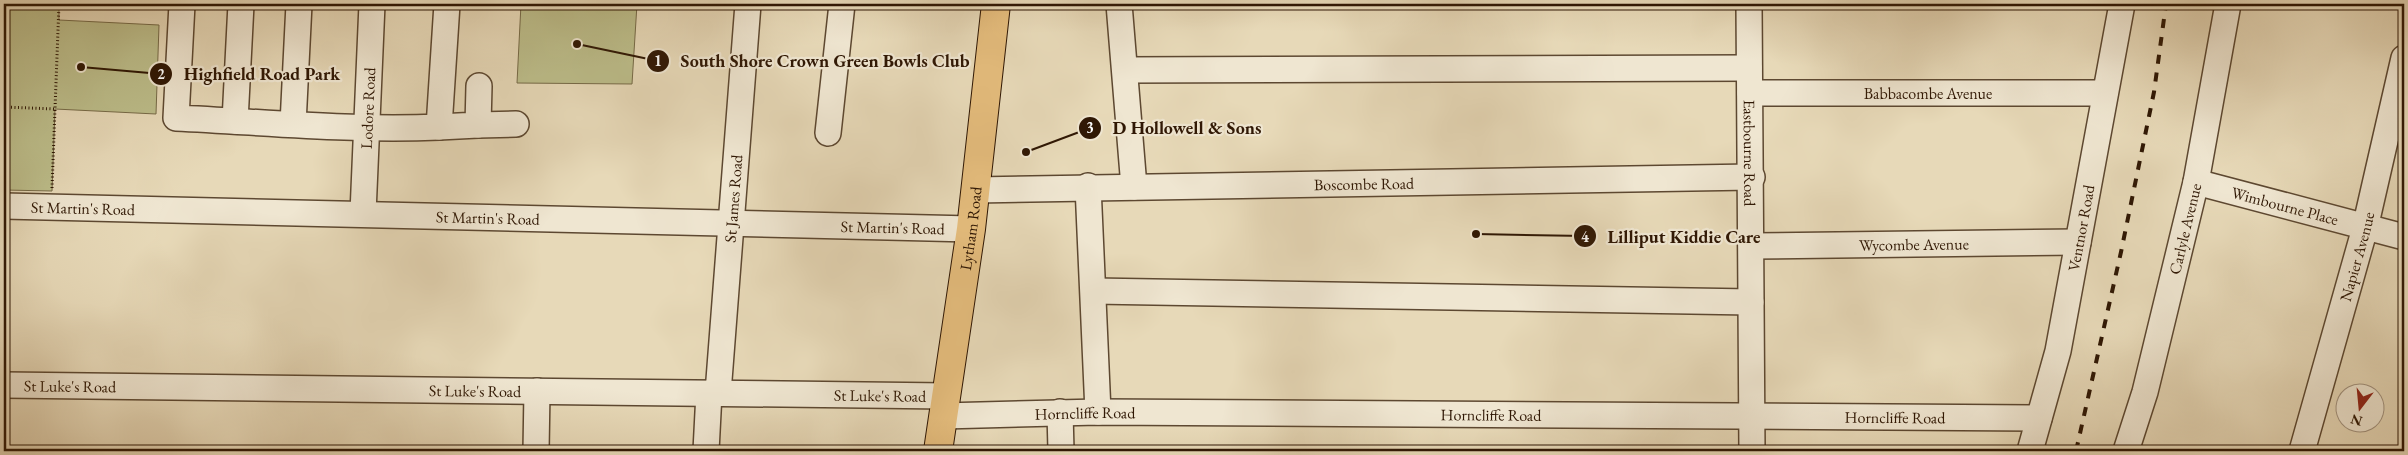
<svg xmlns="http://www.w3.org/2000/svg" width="2408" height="455" viewBox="0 0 2408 455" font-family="'EB Garamond',serif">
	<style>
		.green { fill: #bcbd8a; stroke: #766a47 }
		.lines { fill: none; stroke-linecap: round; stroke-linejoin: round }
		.minor-casing { stroke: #5d4831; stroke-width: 28 }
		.major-casing { stroke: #2f1704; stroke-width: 30 }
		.path { stroke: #2f1704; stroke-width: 3; stroke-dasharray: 1 2.5; stroke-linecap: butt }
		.minor { stroke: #efe6d1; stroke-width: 25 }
		.major { stroke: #e4bc7c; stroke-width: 28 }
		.rail { stroke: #2f1704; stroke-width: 4; stroke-dasharray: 9 9; stroke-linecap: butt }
		.labels { text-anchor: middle; stroke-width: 4.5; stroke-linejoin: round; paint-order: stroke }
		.street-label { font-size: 16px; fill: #2f1704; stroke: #efe6d1 }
		.leader { fill: none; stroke: #2f1704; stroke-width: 2 }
		.callout-dot { fill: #2f1704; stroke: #efe6d1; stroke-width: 2 }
		.mark-label { font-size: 15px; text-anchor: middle; font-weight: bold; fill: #fff }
		.callout-label { font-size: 18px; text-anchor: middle; font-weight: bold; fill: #2f1704; stroke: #efe6d1; stroke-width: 4.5; stroke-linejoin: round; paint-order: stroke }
	</style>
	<rect width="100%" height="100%" fill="#e7d9b8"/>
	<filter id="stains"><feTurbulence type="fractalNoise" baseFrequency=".004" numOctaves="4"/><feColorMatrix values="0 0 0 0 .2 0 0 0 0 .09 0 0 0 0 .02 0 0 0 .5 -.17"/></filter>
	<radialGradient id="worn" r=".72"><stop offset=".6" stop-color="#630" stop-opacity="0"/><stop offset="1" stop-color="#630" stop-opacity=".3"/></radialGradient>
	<g class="green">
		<polygon points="4,4 59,4 59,20 159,25 156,114 55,109 52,191 4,190"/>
		<polygon points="521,4 637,4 632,84 517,83"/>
	</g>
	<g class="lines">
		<defs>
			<g id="minor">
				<path d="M182 4 176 118C264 122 352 131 439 127L447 4"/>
				<polyline points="1119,4 1134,187"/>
				<path id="s1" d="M1749 4 1752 451"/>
				<polyline points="1125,70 1749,68"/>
				<path id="s2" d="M1750 93H2105"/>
				<polyline points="235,121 241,4"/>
				<polyline points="293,124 299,4"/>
				<polyline points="478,125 516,124"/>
				<polyline points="439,127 478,125 479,86"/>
				<polyline points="828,133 842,4"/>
				<path id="s3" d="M2196 182 2404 237"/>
				<polyline points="1088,186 1098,412"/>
				<path id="s4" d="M975 190 1752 177"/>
				<path id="s5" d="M4 206 971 229"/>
				<path id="s6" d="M363 213 372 4"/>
				<path id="s7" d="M1752 246 2078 242"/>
				<polyline points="1094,291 1751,302"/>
				<path id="s8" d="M4 385 946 396"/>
				<path id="s9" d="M718 393 748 4"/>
				<polyline points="1060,412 1061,451"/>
				<path id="s10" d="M943 416 1098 412 2039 418"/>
				<polyline points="536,451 537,391"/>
				<polyline points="706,451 709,393"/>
				<path id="s11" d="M2030 451 2058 351 2122 4"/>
				<path id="s12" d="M2126 451 2145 392 2196 182 2228 4"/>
				<path id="s13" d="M2302 451 2365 228 2404 58"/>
			</g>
			<g id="major">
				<path id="s14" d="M938 451 971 229 996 4"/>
			</g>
		</defs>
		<use href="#minor" class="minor-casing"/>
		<use href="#major" class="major-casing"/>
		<g class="path">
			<polyline points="4,107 55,109"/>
			<polyline points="52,188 59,4"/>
		</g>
		<use href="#minor" class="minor"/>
		<use href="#major" class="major"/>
		<polyline class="rail" points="2076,451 2121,252 2154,92 2166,4"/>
	</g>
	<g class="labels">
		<g class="street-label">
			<text dy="6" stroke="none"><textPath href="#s2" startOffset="178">Babbacombe Avenue</textPath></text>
			<text dy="6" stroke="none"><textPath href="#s6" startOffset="105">Lodore Road</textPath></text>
			<text dy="6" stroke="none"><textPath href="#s1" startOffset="149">Eastbourne Road</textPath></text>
			<text dy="6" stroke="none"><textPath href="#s4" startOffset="389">Boscombe Road</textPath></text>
			<text dy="6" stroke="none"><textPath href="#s9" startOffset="195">St James Road</textPath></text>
			<text dy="6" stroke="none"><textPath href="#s3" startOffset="92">Wimbourne Place</textPath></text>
			<text dy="6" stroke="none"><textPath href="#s5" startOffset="79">St Martin's Road</textPath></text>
			<text dy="6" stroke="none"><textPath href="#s5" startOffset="484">St Martin's Road</textPath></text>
			<text dy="6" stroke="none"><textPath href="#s5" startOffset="889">St Martin's Road</textPath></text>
			<text dy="6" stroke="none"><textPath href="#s14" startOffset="225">Lytham Road</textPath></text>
			<text dy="6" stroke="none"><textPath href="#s11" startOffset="229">Ventnor Road</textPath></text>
			<text dy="6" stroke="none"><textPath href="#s12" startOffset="230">Carlyle Avenue</textPath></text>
			<text dy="6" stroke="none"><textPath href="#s7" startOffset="162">Wycombe Avenue</textPath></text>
			<text dy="6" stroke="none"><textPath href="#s13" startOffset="202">Napier Avenue</textPath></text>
			<text dy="6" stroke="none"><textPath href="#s8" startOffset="66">St Luke's Road</textPath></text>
			<text dy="6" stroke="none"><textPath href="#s8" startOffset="471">St Luke's Road</textPath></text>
			<text dy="6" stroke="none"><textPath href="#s8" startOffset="876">St Luke's Road</textPath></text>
			<text dy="6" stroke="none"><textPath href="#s10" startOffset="142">Horncliffe Road</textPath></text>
			<text dy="6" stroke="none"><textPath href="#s10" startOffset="548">Horncliffe Road</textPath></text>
			<text dy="6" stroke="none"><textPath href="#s10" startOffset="952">Horncliffe Road</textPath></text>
		</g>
	</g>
	<path class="leader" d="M577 44L658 61M81 67L161 74M1026 152L1090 128M1476 234L1585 236"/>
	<g class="callout-dot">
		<circle cx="577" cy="44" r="5"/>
		<circle cx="81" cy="67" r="5"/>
		<circle cx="1026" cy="152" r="5"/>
		<circle cx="1476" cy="234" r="5"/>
		<circle cx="658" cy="61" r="12"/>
		<circle cx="161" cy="74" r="12"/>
		<circle cx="1090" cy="128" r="12"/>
		<circle cx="1585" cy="236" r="12"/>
	</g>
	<g class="mark-label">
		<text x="658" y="66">1</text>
		<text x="161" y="79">2</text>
		<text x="1090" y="133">3</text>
		<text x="1585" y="242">4</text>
	</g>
	<g class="callout-label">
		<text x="825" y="67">South Shore Crown Green Bowls Club</text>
		<text x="262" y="80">Highfield Road Park</text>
		<text x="1187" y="134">D Hollowell &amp; Sons</text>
		<text x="1684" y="243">Lilliput Kiddie Care</text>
	</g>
	<rect width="2408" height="455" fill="none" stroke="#e7d9b8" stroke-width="20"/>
	<rect x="5" y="5" width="2398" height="445" fill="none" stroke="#2f1704" stroke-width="2.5"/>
	<rect x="10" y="10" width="2388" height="435" fill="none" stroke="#2f1704"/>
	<g transform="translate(2360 408) rotate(196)"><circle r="24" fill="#efe6d1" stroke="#a2937f"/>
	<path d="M0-4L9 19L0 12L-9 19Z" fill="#8f2418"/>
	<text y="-8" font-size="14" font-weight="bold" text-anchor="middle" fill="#2f1704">N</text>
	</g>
	<rect width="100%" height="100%" filter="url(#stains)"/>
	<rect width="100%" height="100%" fill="url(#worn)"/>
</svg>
